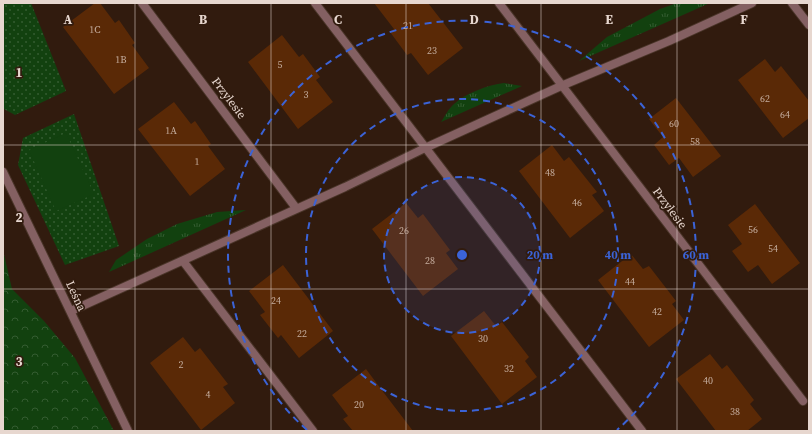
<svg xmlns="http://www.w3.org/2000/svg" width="812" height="434" viewBox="0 0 812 434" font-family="'Source Serif 4',serif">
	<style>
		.grass { fill: url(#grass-tufts) }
		.forest { fill: url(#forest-crowns) }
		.park { fill: url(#park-dots) }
		.pitch { fill: #12410f }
		.building { fill: #5a2906 }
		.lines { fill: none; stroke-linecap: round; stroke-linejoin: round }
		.minor-casing { stroke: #4a3529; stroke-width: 10 }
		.minor { stroke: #846062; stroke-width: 8 }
		.grid { fill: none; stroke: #e7d7cf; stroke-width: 1; stroke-opacity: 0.55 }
		.ring { fill: none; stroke: #3b63d7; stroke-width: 2; stroke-dasharray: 7 5 }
		.labels { text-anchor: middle; stroke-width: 3.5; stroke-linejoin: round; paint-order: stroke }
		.number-label { font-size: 10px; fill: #c4ac9d }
		.street-label { font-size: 12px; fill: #e7d7cf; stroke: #311b0e }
		.grid-label { font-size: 13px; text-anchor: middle; font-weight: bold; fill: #e7d7cf; stroke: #311b0e; stroke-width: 3.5; stroke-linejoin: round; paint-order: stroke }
		.centre { fill: #3b63d7; stroke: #311b0e; stroke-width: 2 }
		.ring-label { font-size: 12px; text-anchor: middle; font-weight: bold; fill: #3b63d7; stroke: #311b0e; stroke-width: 3.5; stroke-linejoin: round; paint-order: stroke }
	</style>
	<defs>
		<pattern id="grass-tufts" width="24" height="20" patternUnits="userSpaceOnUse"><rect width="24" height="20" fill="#12410f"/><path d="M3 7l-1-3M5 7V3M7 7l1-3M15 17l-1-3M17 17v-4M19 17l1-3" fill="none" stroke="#345c31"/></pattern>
		<pattern id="forest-crowns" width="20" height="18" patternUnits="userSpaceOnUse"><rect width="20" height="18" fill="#12410f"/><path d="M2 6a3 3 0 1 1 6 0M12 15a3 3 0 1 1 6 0" fill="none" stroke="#345c31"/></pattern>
		<pattern id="park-dots" width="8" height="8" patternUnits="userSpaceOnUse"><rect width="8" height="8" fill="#12410f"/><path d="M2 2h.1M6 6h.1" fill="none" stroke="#345c31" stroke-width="1.8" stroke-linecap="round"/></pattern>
	</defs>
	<rect width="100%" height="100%" fill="#311b0e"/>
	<g class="grass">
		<polygon points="677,3 710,3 579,61 607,37 660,9"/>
		<path d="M504 83 522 86 441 122C445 116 449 108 454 104 466 93 488 85 504 83Z"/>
		<polygon points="246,210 109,272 116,260 147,239 177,224 217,212"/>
	</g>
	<polygon class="forest" points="3,250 12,289 44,321 75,358 114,431 3,431"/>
	<g class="park">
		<polygon points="3,3 31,3 66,91 15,115 4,109 3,107"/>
		<polygon points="74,114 119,246 65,265 18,165 23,138"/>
	</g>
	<polygon class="pitch" points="66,133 94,194 56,211 29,150"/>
	<g class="building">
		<polygon points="95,3 100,3 115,23 119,20 135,43 132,45 149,68 114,94 63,27"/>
		<polygon points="374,3 428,3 463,48 428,75 411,53 407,55 390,32 394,29"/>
		<polygon points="282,35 299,57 303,54 320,77 316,80 333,102 298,129 248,62"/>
		<polygon points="765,59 775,72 781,66 809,101 809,118 783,138 738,80"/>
		<polygon points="676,98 721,156 693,177 679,158 669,165 654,145 663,137 649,119"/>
		<polygon points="174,102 191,124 195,121 211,144 208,146 225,169 190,196 138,129"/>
		<polygon points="552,145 564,161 569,157 597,192 592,195 604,211 570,238 519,171"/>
		<polygon points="406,203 418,218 423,214 450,250 446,253 458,269 423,296 372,229"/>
		<polygon points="755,204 800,263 772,284 758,265 748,272 732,251 742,244 728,225"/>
		<polygon points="631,254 643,269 649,266 676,301 672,304 684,320 649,347 598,280"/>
		<polygon points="283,265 333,331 299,358 281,335 278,338 260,315 265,312 249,291"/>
		<polygon points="484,311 496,326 502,322 529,357 525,361 537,377 502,404 451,336"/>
		<polygon points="183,337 195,352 200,348 228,384 223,387 235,403 201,430 150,363"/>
		<polygon points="710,354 722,369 727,365 754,400 750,404 762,419 747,431 716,431 676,379"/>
		<polygon points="366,369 384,393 413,431 353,431 343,419 348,416 332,395"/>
	</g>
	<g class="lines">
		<defs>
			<g id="minor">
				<polyline points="142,3 296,208"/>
				<polyline points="315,3 642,431"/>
				<polyline points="499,3 803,401"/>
				<polyline points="792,3 809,25"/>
				<polyline points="3,172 128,431"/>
				<polyline points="183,261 313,431"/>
				<polyline points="71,311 345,187 425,148 561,86 669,41 752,3"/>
			</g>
		</defs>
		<use href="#minor" class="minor-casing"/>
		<use href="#minor" class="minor"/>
	</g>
	<path class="grid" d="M135 3V431M271 3V431M406 3V431M541 3V431M677 3V431M3 145H809M3 289H809"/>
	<circle cx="462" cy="255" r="78" fill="#3b63d7" fill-opacity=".12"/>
	<g class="ring">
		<circle cx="462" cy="255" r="78"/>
		<circle cx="462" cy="255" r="156"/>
		<path d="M307 430A234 234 0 1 1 617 430"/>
	</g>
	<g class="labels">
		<g class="number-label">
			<text x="408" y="29">21</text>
			<text x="95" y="33">1C</text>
			<text x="432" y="54">23</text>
			<text x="121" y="63">1B</text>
			<text x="280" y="68">5</text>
			<text x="306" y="98">3</text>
			<text x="765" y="102">62</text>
			<text x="785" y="118">64</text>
			<text x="674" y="127">60</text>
			<text x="171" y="134">1A</text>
			<text x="695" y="145">58</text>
			<text x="197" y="165">1</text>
			<text x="550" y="176">48</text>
			<text x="577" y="206">46</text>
			<text x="753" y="233">56</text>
			<text x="404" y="234">26</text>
			<text x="773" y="252">54</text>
			<text x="430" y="264">28</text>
			<text x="630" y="285">44</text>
			<text x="276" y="304">24</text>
			<text x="657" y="315">42</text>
			<text x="302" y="337">22</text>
			<text x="483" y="342">30</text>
			<text x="181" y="368">2</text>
			<text x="509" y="372">32</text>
			<text x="708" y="384">40</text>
			<text x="208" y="398">4</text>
			<text x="359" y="408">20</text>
			<text x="735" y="415">38</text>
		</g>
		<g class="street-label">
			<text transform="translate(229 98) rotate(53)" y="4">Przylesie</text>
			<text transform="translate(670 208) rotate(53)" y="4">Przylesie</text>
			<text transform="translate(76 296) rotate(65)" y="4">Leśna</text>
		</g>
	</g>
	<g class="grid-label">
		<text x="68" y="24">A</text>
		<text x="203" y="24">B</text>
		<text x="338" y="24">C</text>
		<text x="474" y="24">D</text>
		<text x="609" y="24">E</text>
		<text x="744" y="24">F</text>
		<text x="19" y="77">1</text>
		<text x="19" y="222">2</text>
		<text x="19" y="366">3</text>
	</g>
	<circle cx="462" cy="255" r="6" class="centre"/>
	<g class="ring-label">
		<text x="540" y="259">20 m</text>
		<text x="618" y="259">40 m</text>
		<text x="696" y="259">60 m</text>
	</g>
	<rect width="812" height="434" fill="none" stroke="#e7d7cf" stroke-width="8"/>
</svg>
